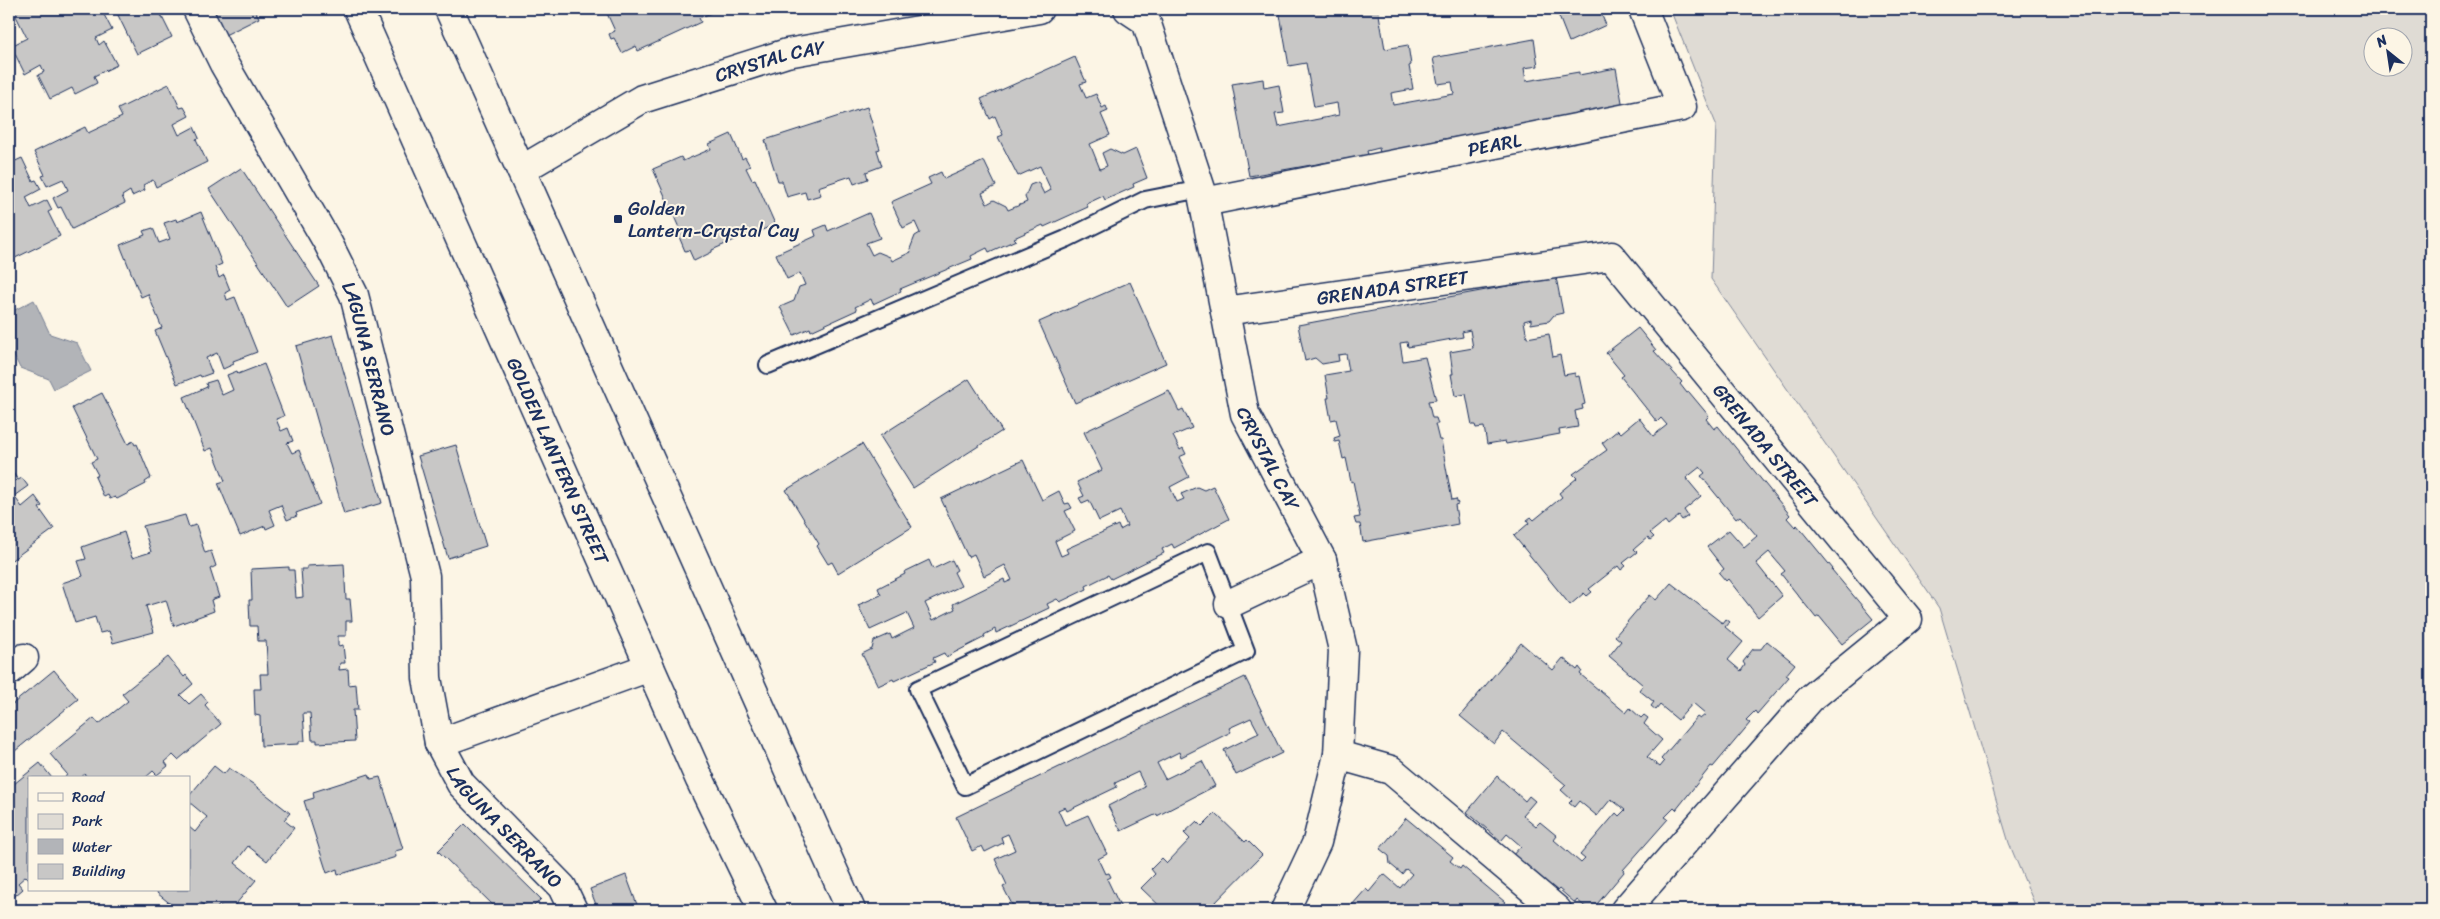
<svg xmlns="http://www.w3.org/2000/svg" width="2440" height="919" viewBox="0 0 2440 919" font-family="Sriracha,sans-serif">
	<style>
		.green { fill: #dfdbd4; stroke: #7d8599; fill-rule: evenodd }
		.water { fill: #b2b4b8; stroke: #767f94 }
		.building { fill: #c8c7c6; stroke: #1b2f5e }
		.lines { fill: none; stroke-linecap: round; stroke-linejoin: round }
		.lane-casing { stroke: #1b2f5e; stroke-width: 20 }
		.street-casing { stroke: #1b2f5e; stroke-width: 31 }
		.primary-casing { stroke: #1b2f5e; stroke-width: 31 }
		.lane { stroke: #fcf5e5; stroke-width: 16 }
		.street { stroke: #fcf5e5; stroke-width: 28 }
		.primary { stroke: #fcf5e5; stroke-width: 28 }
		.poi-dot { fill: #1b2f5e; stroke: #fcf5e5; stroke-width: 2 }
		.labels { text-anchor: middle; stroke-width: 4; stroke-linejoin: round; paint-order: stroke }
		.street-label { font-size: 19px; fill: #1b2f5e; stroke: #fcf5e5 }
		.poi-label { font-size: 19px; fill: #1b2f5e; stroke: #fcf5e5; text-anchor: start }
	</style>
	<rect width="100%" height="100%" fill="#fcf5e5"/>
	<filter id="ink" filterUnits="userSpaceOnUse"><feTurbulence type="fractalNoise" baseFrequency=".02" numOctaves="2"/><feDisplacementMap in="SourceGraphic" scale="10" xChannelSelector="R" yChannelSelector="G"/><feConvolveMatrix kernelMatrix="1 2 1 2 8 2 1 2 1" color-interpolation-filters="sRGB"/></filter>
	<g filter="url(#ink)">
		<path class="green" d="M1670 9H2431V910H2037L2009 843 1939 608 1711 279 1716 124ZM2372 38H2402V68H2372Z"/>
		<polygon class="water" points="34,300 50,334 77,343 91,371 54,389 49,379 20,368 9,346 9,313"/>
		<g class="building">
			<polygon points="9,9 81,9 82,12 88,9 101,9 112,30 96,38 99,45 104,41 117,65 94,76 97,83 75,94 72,88 50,99 38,75 44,72 41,65 25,74 11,46 27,38 14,12 9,15"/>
			<polygon points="115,9 158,9 172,37 137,54"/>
			<polygon points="211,9 255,9 259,18 225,35"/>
			<polygon points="605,9 709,9 711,13 699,18 701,22 638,51 636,46 622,53 614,38 611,39 609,34 615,31"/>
			<polygon points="1279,9 1378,9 1385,49 1408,45 1411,65 1409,66 1413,89 1391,93 1393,105 1454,94 1452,82 1438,84 1433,58 1534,39 1538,66 1524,68 1526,81 1579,72 1579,75 1616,68 1623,108 1586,115 1586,111 1558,117 1559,120 1505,130 1504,126 1490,129 1491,132 1436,140 1437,142 1380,153 1379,148 1367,151 1368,155 1249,176 1232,84 1263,79 1264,88 1279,85 1284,113 1275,114 1278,127 1339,115 1337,103 1314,107 1306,63 1289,66"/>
			<polygon points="1556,9 1599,9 1606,25 1569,42"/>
			<polygon points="1075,57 1086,82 1080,84 1086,98 1096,94 1102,108 1106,106 1108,111 1101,114 1110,135 1090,144 1100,169 1107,166 1102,153 1110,149 1123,155 1136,149 1147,178 1133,184 1134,187 1105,200 1103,196 1086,204 1088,207 1044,227 1043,225 1014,238 1016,240 989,252 987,248 971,256 972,259 900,289 901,291 873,304 871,299 855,307 857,310 811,331 810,328 794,335 780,307 794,301 799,287 805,285 800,273 787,279 776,254 816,236 814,230 826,225 828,231 869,213 880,238 866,243 872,255 878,252 890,257 892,261 911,252 910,249 915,236 920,233 915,222 903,228 891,202 931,184 928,178 941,172 944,179 984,161 996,186 982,193 987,204 994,200 1006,206 1008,210 1027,202 1025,197 1030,185 1038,182 1044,194 1051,190 1040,166 1018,176 998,137 1003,135 995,116 990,119 981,99"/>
			<polygon points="169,84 180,108 184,107 189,116 174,124 179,135 194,127 199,138 196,139 207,162 156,187 153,180 143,185 145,190 132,196 130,191 122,196 125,203 72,229 61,207 58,208 53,198 68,190 63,179 47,186 42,176 45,175 34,152 85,127 88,133 122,117 118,109"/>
			<polygon points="867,107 880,149 877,150 882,166 866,172 868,179 854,184 851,176 818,187 821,195 807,199 805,192 787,197 782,181 778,181 765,140"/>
			<polygon points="731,134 742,159 745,157 750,166 746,168 752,180 755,179 775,224 754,234 756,237 751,239 748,234 712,250 712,252 694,261 689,250 685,251 677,232 680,230 653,169 681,157 683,161 711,149 709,144"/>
			<polygon points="22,158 33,181 36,180 41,189 26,197 31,208 47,200 52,210 48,212 60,236 9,261 9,164"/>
			<polygon points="241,168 319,286 287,307 209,189"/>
			<polygon points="201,212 222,264 215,267 219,278 224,275 230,290 225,293 227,300 235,297 257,352 233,361 234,364 223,369 217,353 206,358 212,373 201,377 200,375 177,384 155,331 162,328 148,294 141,297 120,245 145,235 143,231 153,228 159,243 170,239 164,223 176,219 177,222"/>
			<polygon points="1556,277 1563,313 1554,315 1549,321 1531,324 1531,319 1524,321 1527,338 1549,334 1553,357 1560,355 1564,375 1575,373 1575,377 1579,376 1585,404 1582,405 1583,409 1575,411 1578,427 1559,430 1560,434 1506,444 1505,441 1487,444 1484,427 1476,428 1475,425 1472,425 1466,394 1455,396 1451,374 1453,374 1450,352 1473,348 1470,330 1462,332 1463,337 1408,347 1407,342 1400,343 1403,361 1425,357 1436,400 1428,401 1432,418 1436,418 1438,424 1435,424 1439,440 1441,440 1452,500 1456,499 1458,504 1455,505 1458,524 1363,542 1360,524 1356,524 1354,518 1360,517 1353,481 1351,482 1346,458 1343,459 1339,441 1335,442 1334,438 1340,436 1336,419 1331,420 1327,398 1329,398 1325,375 1349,371 1346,354 1338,355 1339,361 1322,364 1315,358 1305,361 1298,325"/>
			<polygon points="1130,282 1166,363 1075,403 1039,322"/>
			<polygon points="1638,328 1656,350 1654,351 1682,382 1680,384 1687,393 1689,392 1709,416 1706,419 1714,429 1718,426 1790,515 1787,518 1795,527 1797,525 1833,569 1832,570 1873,619 1842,644 1819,616 1816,618 1781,574 1785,571 1769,552 1756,563 1782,596 1758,617 1728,579 1726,581 1719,573 1724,569 1707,547 1729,530 1744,547 1757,536 1740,516 1736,519 1701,476 1705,473 1700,467 1686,478 1701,496 1684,510 1688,516 1682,520 1679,516 1668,525 1665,521 1650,533 1654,537 1650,540 1648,537 1634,549 1637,552 1623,563 1626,566 1621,570 1618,566 1589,589 1592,592 1587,596 1584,593 1570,605 1514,536 1529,523 1527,520 1531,517 1534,520 1562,497 1559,493 1577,478 1573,474 1607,450 1602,443 1618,430 1621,433 1639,418 1653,436 1667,425 1661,418 1657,422 1621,377 1624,375 1606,353"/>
			<polygon points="333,335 382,503 344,514 296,346"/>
			<polygon points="264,364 284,416 276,419 281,431 288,428 293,441 287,443 292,453 299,450 320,504 296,513 297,516 287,520 281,505 269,510 275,525 266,529 265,526 240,536 218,483 225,481 212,448 205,451 184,397 207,387 206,383 216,380 222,395 233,390 227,375 237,371 238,374"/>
			<polygon points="969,379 1002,431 913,488 880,436"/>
			<polygon points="1169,391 1179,411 1183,409 1192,428 1173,436 1180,450 1183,448 1186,454 1179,457 1189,477 1170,487 1177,502 1184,499 1181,494 1197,487 1204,490 1213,486 1229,519 1174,548 1172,544 1162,549 1164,553 1111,579 1108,575 1086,586 1087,589 1060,602 1057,599 1047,604 1049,608 996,633 995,629 984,635 985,637 946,657 944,653 933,658 935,662 894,681 893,679 878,686 862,654 872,649 874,641 890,634 892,639 914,628 907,613 870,630 858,605 881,595 878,588 905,574 904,572 929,560 933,569 952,560 957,570 954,572 961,586 925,603 933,620 955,609 953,604 1004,579 1005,583 1012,580 1005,565 984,576 974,554 968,557 941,499 1023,460 1042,500 1059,491 1065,504 1069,503 1072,508 1065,511 1075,531 1055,541 1061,556 1068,553 1066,549 1118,525 1120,530 1127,526 1120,511 1099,521 1089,500 1082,503 1079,498 1084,496 1077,482 1102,470 1084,432"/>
			<polygon points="102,393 128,444 133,441 135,445 137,444 151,478 145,482 146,484 117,499 115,497 110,499 108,495 104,497 95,477 98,475 91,462 97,459 72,408"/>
			<polygon points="862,444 912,527 838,573 832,562 828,564 817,546 819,544 786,490"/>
			<polygon points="456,445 486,546 448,558 418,456"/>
			<polygon points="9,467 18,480 22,478 28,486 14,496 22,507 35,496 42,506 39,508 54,529 9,562"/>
			<polygon points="185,515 189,527 196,525 205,553 211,551 216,566 210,569 219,597 211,600 214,611 174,626 166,600 146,606 154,632 113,643 109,631 100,633 95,617 75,623 62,583 83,576 78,561 86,559 82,547 124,532 132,558 151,552 143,526"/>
			<polygon points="344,564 346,599 350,599 352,621 346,621 346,636 338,636 338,646 343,645 345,663 340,663 339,670 348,669 349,685 356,684 358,710 353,710 355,741 317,743 317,740 312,740 310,713 303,713 305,741 299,741 299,744 261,746 260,716 255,715 254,689 261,689 260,674 268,674 266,641 258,641 257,626 250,626 249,600 252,600 251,569 289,567 289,570 294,570 296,598 303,597 301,569 307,569 307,566"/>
			<polygon points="1671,583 1722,623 1725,619 1729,622 1725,627 1743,642 1728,660 1741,671 1745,665 1743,662 1753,649 1761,649 1767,641 1795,664 1786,675 1789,677 1757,714 1755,711 1746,720 1750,723 1713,767 1711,766 1676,810 1674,808 1665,817 1668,819 1623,870 1624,872 1592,910 1589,910 1577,900 1575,903 1559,889 1557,891 1553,887 1550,890 1511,857 1521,846 1507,834 1501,841 1467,812 1497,776 1525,801 1529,796 1535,801 1523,815 1536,826 1540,822 1557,836 1554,840 1581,863 1585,859 1580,855 1616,813 1619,816 1625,810 1611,799 1597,816 1579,801 1574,807 1569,803 1572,800 1561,790 1566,785 1503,732 1494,744 1460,716 1521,643 1553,670 1563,658 1577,670 1579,667 1582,671 1580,674 1626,713 1630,708 1641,718 1644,715 1648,718 1644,724 1662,740 1647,757 1660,767 1664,762 1661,759 1697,717 1700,719 1706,714 1693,703 1678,720 1660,705 1656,710 1651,706 1654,702 1639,690 1643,685 1609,656 1621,641 1615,636 1650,595 1656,600"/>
			<polygon points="168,657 184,677 186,675 193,684 180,695 189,704 201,694 208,702 205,705 221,724 178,760 173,755 165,762 168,766 157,775 153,771 145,778 87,778 85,774 80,778 65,778 67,774 50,754 94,718 99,724 128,701 122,694"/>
			<polygon points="54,670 78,699 9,756 9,707"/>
			<polygon points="1245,677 1282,753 1236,775 1224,750 1259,733 1251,718 1229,728 1231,732 1181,757 1179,752 1157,763 1165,779 1202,761 1215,786 1157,816 1157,814 1121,831 1108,806 1145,787 1138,772 1115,783 1117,787 1067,811 1065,807 1058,810 1065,825 1088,815 1107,854 1098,859 1105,874 1109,873 1111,877 1107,879 1122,910 1015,910 1003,887 1007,885 995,859 1015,850 1008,834 1001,837 1003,843 985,852 982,846 972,851 956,817"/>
			<polygon points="40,763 52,778 29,778 29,879 26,876 18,883 23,889 9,901 9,788"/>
			<polygon points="214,766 224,774 229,768 253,784 290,813 284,820 294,828 267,861 248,846 235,863 256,880 231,910 226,910 219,905 216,910 211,910 200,902 194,910 178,910 157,893 158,890 189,890 189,827 195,832 207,817 189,802 189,796"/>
			<polygon points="369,774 371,779 380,777 403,849 395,851 396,857 338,875 337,869 327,873 304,801 314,798 313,792"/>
			<polygon points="1215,813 1245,842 1247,840 1262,855 1208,910 1164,910 1141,888 1155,874 1151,869 1162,858 1167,863 1190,839 1184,833 1197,821 1202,826"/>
			<polygon points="1406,818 1453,857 1450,861 1460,869 1462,866 1505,902 1503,904 1511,910 1359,910 1352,905 1366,889 1369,892 1384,874 1400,888 1412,874 1406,869 1402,874 1390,864 1389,856 1380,849"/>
			<polygon points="465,824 541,899 530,910 498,910 438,851"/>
			<polygon points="626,875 639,910 598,910 590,889"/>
			<polygon points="438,904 438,909 461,907 461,910 408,910 407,906"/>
		</g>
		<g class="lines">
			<defs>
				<g id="lane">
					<polyline points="768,365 1066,239 1145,200 1201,189"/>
					<polygon points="1208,552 1246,651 965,786 918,689"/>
				</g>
				<g id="street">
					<path id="s1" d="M197 9 224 64 328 243 354 295 425 576 427 678 439 743 461 784 562 887 573 910"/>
					<path id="s2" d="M1128 9 1146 21 1201 189 1245 414 1322 560 1343 650 1338 755 1317 842 1285 910"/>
					<path id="s3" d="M521 170 642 99 787 53 1039 9"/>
					<path id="s4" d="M1204 202 1682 107 1643 9"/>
					<path id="s5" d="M1225 311 1611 256 1908 619 1810 699 1625 910"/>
					<polyline points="1229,604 1322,560"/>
					<polyline points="9,671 24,658"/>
					<polyline points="439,743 650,667"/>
					<polyline points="1338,755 1391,770 1557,910"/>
				</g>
				<g id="primary">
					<path id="s6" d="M358 9 700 780 763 910"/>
					<polyline points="449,9 851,910"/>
				</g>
			</defs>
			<use href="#lane" class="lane-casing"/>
			<use href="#street" class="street-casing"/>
			<use href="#primary" class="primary-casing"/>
			<use href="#lane" class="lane"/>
			<use href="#street" class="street"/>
			<use href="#primary" class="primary"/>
		</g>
	</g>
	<rect class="poi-dot" x="613" y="214" width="10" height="10" rx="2.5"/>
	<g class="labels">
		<g class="street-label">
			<text dy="7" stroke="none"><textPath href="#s3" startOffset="274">CRYSTAL CAY</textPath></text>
			<text dy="7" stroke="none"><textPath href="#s4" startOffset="296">PEARL</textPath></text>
			<text dy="7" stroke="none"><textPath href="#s5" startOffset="169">GRENADA STREET</textPath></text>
			<text dy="7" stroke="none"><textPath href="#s1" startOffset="392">LAGUNA SERRANO</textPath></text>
			<text dy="7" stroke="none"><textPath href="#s5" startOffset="634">GRENADA STREET</textPath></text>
			<text dy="7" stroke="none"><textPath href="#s2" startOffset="478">CRYSTAL CAY</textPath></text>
			<text dy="7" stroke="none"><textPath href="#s6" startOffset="494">GOLDEN LANTERN STREET</textPath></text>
			<text dy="7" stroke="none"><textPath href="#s1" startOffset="892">LAGUNA SERRANO</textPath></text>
		</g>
		<g class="poi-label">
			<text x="628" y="215">Golden<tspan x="628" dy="22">Lantern-Crystal Cay</tspan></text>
		</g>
	</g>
	<rect width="2440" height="919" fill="none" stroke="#fcf5e5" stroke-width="30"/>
	<rect x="15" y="15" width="2410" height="889" fill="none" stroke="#1b2f5e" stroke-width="2" filter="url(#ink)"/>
	<rect x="28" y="776" width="162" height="115" fill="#fcf5e5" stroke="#a2a6af"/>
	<rect x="38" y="793" width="25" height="8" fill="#fcf5e5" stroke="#a2a6af"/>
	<text x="72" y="802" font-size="15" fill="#1b2f5e">Road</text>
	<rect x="38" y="814" width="25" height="15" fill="#dfdbd4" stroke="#a2a6af"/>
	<text x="72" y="826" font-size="15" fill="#1b2f5e">Park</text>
	<rect x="38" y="839" width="25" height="15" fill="#b2b4b8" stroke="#a2a6af"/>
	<text x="72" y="852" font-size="15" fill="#1b2f5e">Water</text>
	<rect x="38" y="864" width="25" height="15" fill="#c8c7c6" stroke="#a2a6af"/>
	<text x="72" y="876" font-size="15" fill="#1b2f5e">Building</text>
	<g transform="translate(2388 52) rotate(330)"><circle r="24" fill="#fcf5e5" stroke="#a2a6af"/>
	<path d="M0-4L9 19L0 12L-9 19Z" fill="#1b2f5e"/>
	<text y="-8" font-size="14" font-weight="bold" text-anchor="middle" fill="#1b2f5e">N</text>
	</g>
</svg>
